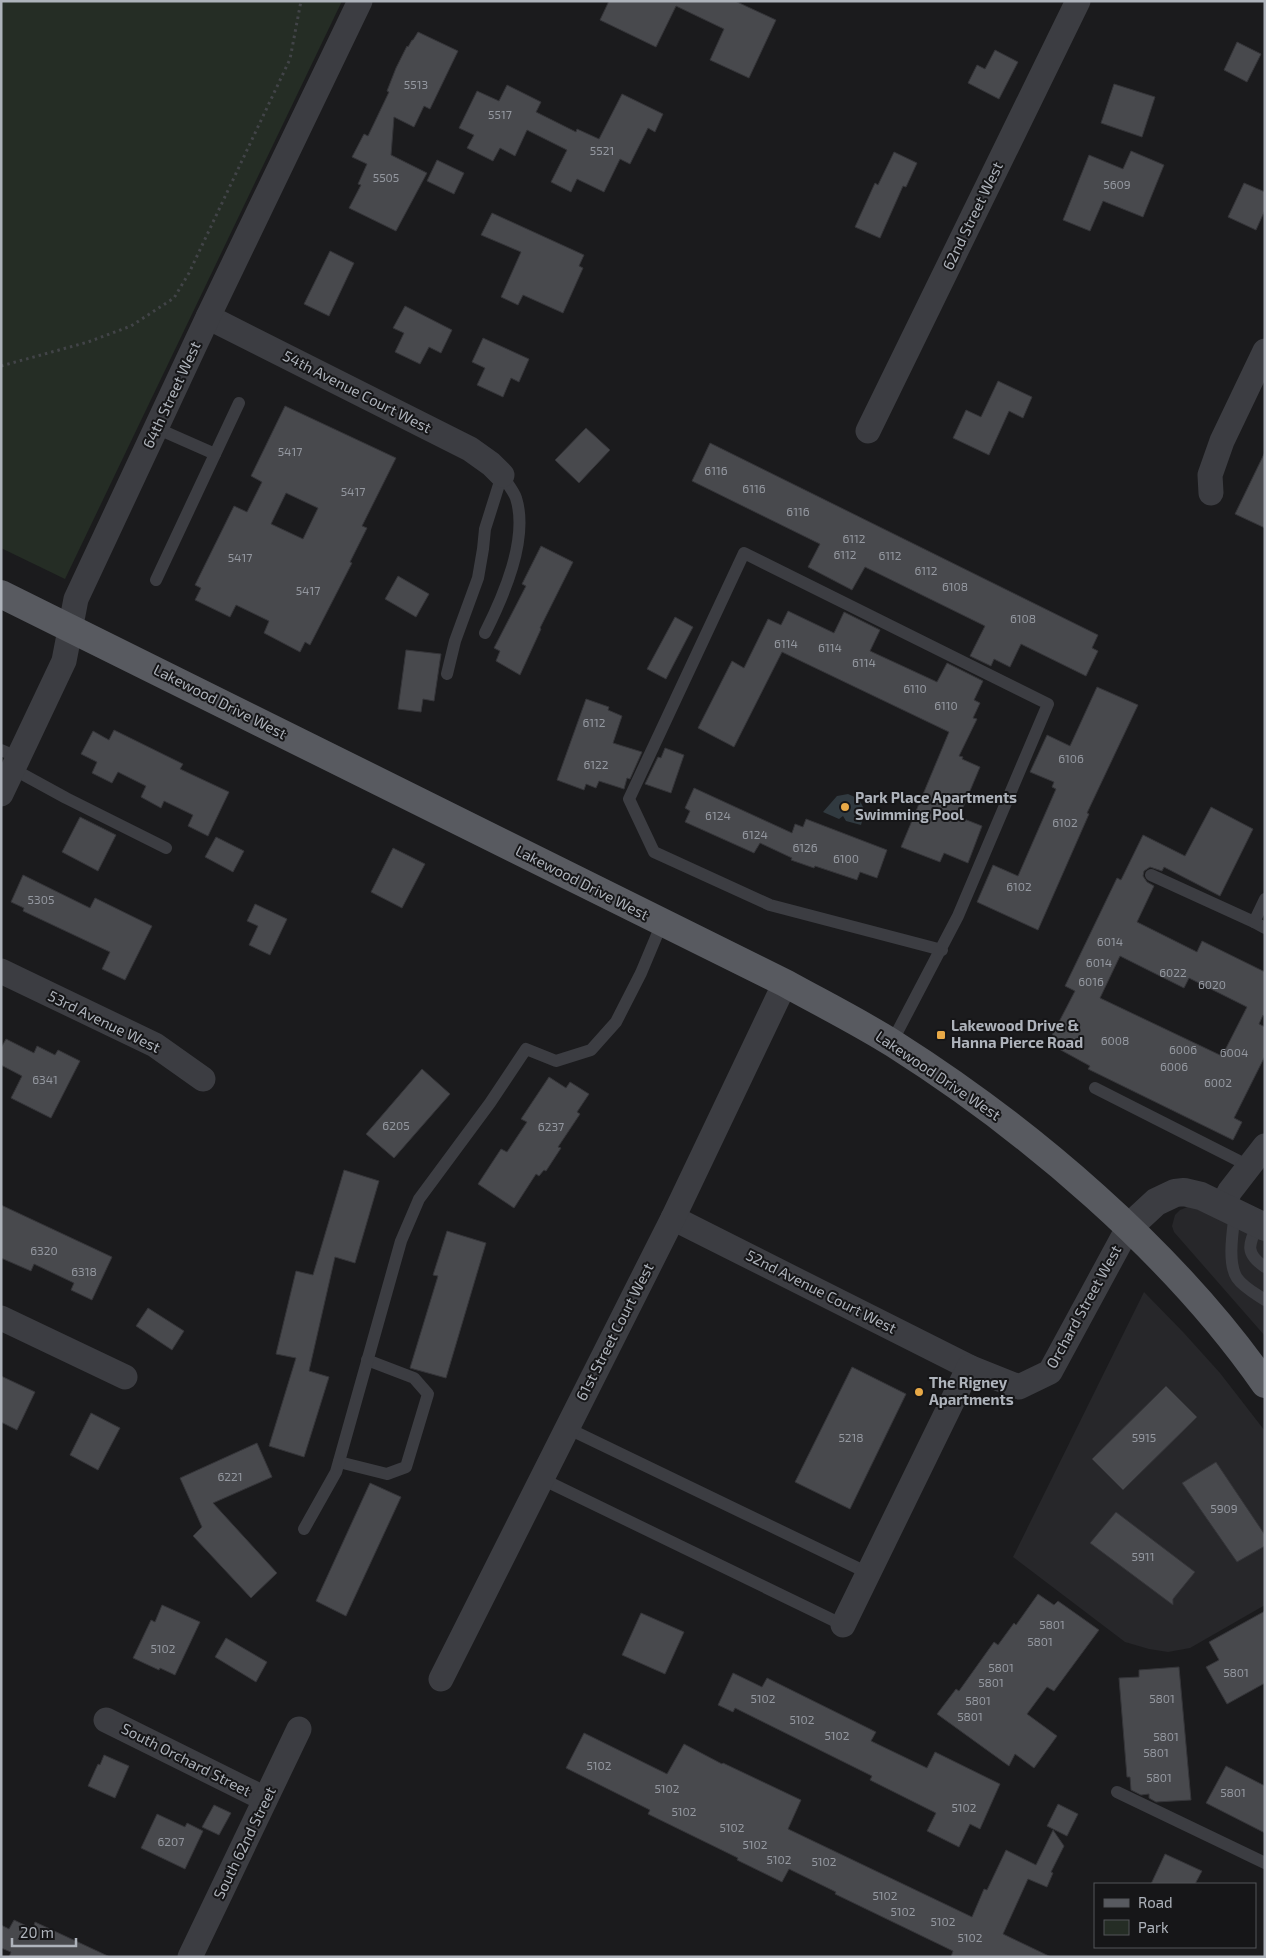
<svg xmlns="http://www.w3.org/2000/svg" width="1266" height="1958" viewBox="0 0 1266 1958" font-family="'Exo 2',sans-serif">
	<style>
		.built { fill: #27272a }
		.green { fill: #252d25 }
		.water { fill: #313a40 }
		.building { fill: #48494d; stroke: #353539; fill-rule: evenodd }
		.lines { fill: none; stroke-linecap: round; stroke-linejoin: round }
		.path { stroke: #424448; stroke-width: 3; stroke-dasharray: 2.5 4; stroke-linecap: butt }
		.service { stroke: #3c3d42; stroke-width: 12 }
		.minor { stroke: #3c3d42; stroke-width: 25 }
		.tertiary { stroke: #3c3d42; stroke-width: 28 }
		.primary { stroke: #585a60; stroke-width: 28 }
		.poi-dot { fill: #e8a947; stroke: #161618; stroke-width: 2 }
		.labels { text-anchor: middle; stroke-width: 4; stroke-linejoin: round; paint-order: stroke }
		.number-label { font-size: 12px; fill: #9498a0 }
		.street-label { font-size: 15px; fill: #aeb3bb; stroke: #161618 }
		.poi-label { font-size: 15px; font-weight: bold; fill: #aeb3bb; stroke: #161618; text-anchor: start }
	</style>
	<rect width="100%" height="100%" fill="#1b1b1d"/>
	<g class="built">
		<polygon points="1192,1205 1265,1240 1265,1336 1174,1232 1172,1226 1175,1215 1180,1210"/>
		<polygon points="1144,1292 1183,1332 1220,1373 1265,1431 1265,1605 1190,1648 1168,1652 1149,1649 1125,1642 1013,1557"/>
	</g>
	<polygon class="green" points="1,1 342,1 65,579 1,548"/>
	<polygon class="water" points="848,794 859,799 865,811 861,825 846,821 843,816 839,819 823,812 837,796"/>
	<g class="building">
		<polygon points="609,1 735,1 776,20 749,78 710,60 724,29 676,6 656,47 600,20"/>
		<polygon points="418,32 458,51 430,109 424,106 414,127 394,117 391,155 427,173 396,231 349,208 361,185 358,184 367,164 352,157 364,134 368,136 389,92 387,91 396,68 407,46 408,47 412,40 413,40"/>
		<polygon points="1237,42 1261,54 1247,82 1224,70"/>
		<polygon points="995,50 1018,62 999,99 968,83 977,65 985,69"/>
		<polygon points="1114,84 1155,97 1142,137 1101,123"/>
		<polygon points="507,85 541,102 536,112 576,132 577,129 599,139 622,94 663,114 655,132 648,128 630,164 620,159 604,192 577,179 571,192 551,182 567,150 527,130 515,156 500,148 493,161 467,148 474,135 459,128 477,91 499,101"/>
		<polygon points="1131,151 1164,165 1143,217 1103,201 1090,231 1063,220 1089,155 1123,169"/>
		<polygon points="894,152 917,163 906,187 903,186 880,238 855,227 875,183 878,185"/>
		<polygon points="437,160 464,173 454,194 427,181"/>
		<polygon points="1244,183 1265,192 1265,210 1256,230 1228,217"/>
		<polygon points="492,213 584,255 579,266 583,268 563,313 523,295 518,305 501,297 521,252 481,235"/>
		<polygon points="330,251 354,263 329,316 304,304"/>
		<polygon points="405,306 452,330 441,353 429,347 420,364 395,352 404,333 393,328"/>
		<polygon points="483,338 529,359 519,382 511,378 503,397 477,385 485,368 472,362"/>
		<polygon points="998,381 1032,397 1023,418 1009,411 989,455 953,438 966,410 981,417"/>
		<path d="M285 406 396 458 362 526 367 528 350 562 352 563 310 645 305 642 300 652 264 633 269 621 236 605 230 617 195 600 201 588 195 585 234 506 247 512 262 482 251 476ZM286 493 318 508 303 539 271 524Z"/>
		<polygon points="586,428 610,450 579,483 555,460"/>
		<polygon points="710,443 1098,635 1092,648 1098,651 1086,676 1021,644 1010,667 994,659 991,666 970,656 985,626 865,567 852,590 808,567 820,544 692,481"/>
		<polygon points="1265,452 1265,528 1235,514"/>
		<polygon points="541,546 573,562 540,628 541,629 520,675 496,661 500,651 494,648 526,586 522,584"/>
		<polygon points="398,576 429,594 416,617 385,599"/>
		<polygon points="788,611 834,633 844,612 880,630 870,651 937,682 947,663 983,681 974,700 980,703 973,718 977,719 959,756 963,757 962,759 980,767 959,817 982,826 968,863 944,853 940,862 901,847 949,732 782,652 734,747 698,728 732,661 744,668 768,619 781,625"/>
		<polygon points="675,617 693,627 666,679 647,669"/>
		<polygon points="406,650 441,654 434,701 423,699 421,712 398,709"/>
		<polygon points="1097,687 1138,705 1087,813 1089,814 1038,930 977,902 993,865 1018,876 1056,789 1052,787 1054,782 1030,772 1047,735 1070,746"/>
		<polygon points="586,699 609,707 608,710 622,716 613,743 642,752 630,779 627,778 624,789 599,781 596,788 586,784 584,790 557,780"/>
		<polygon points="114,730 183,764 180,769 229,792 208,836 188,826 193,815 164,801 161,808 141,797 146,786 118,772 112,783 92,773 97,762 81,754 93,731 109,740"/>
		<polygon points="665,748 684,755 671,793 645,784 658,757 661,758"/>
		<polygon points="694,788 792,833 795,824 803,827 806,819 887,850 877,878 860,872 857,880 815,866 814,868 791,860 792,858 760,843 754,853 685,822 690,811 685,808"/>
		<path d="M1211 807 1253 829 1220 896 1164 867 1162 871 1150 867 1144 871 1143 876 1147 882 1154 886 1137 922 1197 952 1202 941 1265 972V1016L1263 1015 1259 1024 1265 1027V1056L1234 1118 1242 1122 1233 1140 1088 1069 1090 1066 1048 1043 1075 991 1065 986 1117 878 1121 880 1143 835 1185 856ZM1120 956 1184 988 1189 978 1247 1007 1222 1056 1100 998Z"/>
		<polygon points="80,817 116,835 98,871 62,852"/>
		<polygon points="216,837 244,851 233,872 205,857"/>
		<polygon points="393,848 425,864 402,908 371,892"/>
		<polygon points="23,875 90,908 95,898 152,926 125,980 102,969 110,952 23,911 24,908 11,902"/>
		<polygon points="255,904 287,919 270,955 249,945 258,926 247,921"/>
		<polygon points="6,1039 34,1053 37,1046 55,1055 58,1050 80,1061 51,1118 11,1098 22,1076 1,1065 1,1048"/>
		<polygon points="422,1069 450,1094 394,1158 366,1134"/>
		<polygon points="549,1077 566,1088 570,1082 589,1094 577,1112 580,1114 558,1147 561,1148 546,1171 544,1170 539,1176 536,1174 514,1208 478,1184 501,1149 507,1152 527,1122 521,1119"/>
		<polygon points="344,1170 379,1181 355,1263 335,1257 309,1371 329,1377 304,1457 269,1446 296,1358 276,1354 296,1271 313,1275"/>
		<polygon points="1,1205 112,1257 92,1300 71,1290 74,1283 34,1264 31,1271 1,1258"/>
		<polygon points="447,1231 486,1243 446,1378 410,1368 438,1276 433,1275"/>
		<polygon points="148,1308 184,1331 172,1350 136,1326"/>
		<polygon points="852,1367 906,1394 850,1509 795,1482"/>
		<polygon points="1,1376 35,1392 17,1430 1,1422"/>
		<polygon points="1166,1386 1197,1417 1123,1490 1092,1459"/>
		<polygon points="91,1413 120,1428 98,1470 70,1455"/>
		<polygon points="257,1443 272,1477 213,1503 277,1573 251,1598 193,1536 202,1527 180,1478"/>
		<polygon points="1216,1462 1265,1535 1265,1546 1237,1562 1182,1483"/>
		<polygon points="370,1483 401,1497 346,1616 316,1601"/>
		<polygon points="1116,1512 1195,1572 1173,1599 1173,1605 1090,1543"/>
		<polygon points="1038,1594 1054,1605 1058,1601 1099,1630 1054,1691 1047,1687 1027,1714 1057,1736 1034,1768 1015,1754 1009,1766 937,1714 956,1689 959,1691 994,1642 998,1645 1014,1623 1016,1625"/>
		<polygon points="162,1605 200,1622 175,1675 160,1668 159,1670 133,1658 151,1620 155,1622"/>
		<polygon points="1265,1611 1265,1683 1227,1704 1206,1667 1219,1660 1209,1642"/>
		<polygon points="641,1613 684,1632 665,1674 622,1655"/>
		<polygon points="226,1638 267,1662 256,1682 215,1657"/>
		<polygon points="1179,1667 1191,1800 1156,1802 1149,1798 1149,1794 1141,1795 1131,1790 1130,1777 1127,1777 1119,1678 1139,1677 1139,1670"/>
		<polygon points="733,1673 762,1687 767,1678 876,1732 871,1741 927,1768 935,1752 1000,1784 980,1829 970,1824 959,1847 927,1831 936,1813 870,1780 872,1776 735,1708 733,1712 718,1705"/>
		<polygon points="584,1733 667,1774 684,1744 722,1764 723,1763 801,1800 788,1829 972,1917 984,1889 987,1890 1006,1850 1036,1865 1053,1830 1064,1846 1051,1872 1053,1873 1047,1887 1028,1879 1003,1934 1051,1957 951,1957 953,1951 835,1894 836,1892 789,1869 782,1882 737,1860 738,1858 648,1814 650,1810 566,1768"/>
		<polygon points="104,1755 129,1766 115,1798 88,1786 98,1764 100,1765"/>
		<polygon points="1226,1766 1265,1786 1265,1833 1206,1803"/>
		<polygon points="1058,1804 1078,1814 1067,1836 1047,1826"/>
		<polygon points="214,1805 231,1813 219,1835 202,1827"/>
		<polygon points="157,1814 185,1827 187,1823 203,1831 185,1869 141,1848"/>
		<polygon points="1165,1854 1202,1871 1195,1884 1151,1884"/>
		<polygon points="14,1920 33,1929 35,1922 110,1957 9,1957 11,1952 1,1948 1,1925 9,1929"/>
	</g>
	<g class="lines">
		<polyline class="path" points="1,366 88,342 131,326 174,298 189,273 290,59 301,1"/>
		<g class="service">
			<polyline points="156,428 215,454"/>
			<polyline points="156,580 239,403"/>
			<path d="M485 633C503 597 529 539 516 498 513 490 506 482 502 475"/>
			<polyline points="447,674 455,641 478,578 483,549 485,529 502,475"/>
			<polyline points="1,750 19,758"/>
			<polyline points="13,769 66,798 166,848"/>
			<polyline points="1151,875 1254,922"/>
			<polyline points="1265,899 1254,922 1265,928"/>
			<polyline points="892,1042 958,916 1048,704 744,553 629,799 654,852 770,905 942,950"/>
			<polyline points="1095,1088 1249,1166"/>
			<path d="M1235 1212C1233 1230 1227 1263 1237 1278 1243 1287 1256 1294 1265 1300"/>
			<path d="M1258 1224C1249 1244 1244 1253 1265 1267"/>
			<polyline points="567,1428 868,1573"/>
			<polyline points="339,1462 387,1474 406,1467 428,1394 414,1378 367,1360"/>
			<polyline points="542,1479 843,1625"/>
			<polyline points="304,1529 336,1472 401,1241 419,1199 490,1103 526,1049 556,1061 591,1050 616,1022 641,973 662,923"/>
			<polyline points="1117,1792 1265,1863"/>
		</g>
		<g class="minor">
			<polyline points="208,317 470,449 491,464 502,475"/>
			<polyline points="868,431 1078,1"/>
			<polyline points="1211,493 1210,475 1222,441 1265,351"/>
			<polyline points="1,794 64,661 76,599 208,317 360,1"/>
			<polyline points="1,971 155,1045 203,1079"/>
			<polyline points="1222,1206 1230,1191 1265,1146"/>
			<polyline points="673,1218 969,1367"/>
			<polyline points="1,1318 125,1377"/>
			<polyline points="843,1625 969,1367 1019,1387 1050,1372 1128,1228"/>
			<polyline points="441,1679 673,1218 785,983"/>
			<polyline points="106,1720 265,1799"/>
			<polyline points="190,1957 299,1729"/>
		</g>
		<polyline class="tertiary" points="1128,1228 1156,1202 1175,1193 1184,1192 1201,1196 1265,1227"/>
		<path class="primary" d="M1 594 785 983C821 1003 859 1022 894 1044 1028 1129 1173 1252 1265 1384"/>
	</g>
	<g class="poi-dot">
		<circle cx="845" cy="807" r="5"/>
		<rect x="936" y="1030" width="10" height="10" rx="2.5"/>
		<circle cx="919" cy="1392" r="5"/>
	</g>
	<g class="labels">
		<g class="number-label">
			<text x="416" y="89">5513</text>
			<text x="500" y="119">5517</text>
			<text x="602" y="155">5521</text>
			<text x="386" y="182">5505</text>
			<text x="1117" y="189">5609</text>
			<text x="290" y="456">5417</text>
			<text x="716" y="475">6116</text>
			<text x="754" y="493">6116</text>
			<text x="353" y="496">5417</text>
			<text x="798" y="516">6116</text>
			<text x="854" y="543">6112</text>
			<text x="845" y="559">6112</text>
			<text x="890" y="560">6112</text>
			<text x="240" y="562">5417</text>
			<text x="926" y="575">6112</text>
			<text x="955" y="591">6108</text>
			<text x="308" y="595">5417</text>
			<text x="1023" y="623">6108</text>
			<text x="786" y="648">6114</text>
			<text x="830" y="652">6114</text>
			<text x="864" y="667">6114</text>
			<text x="915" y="693">6110</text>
			<text x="946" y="710">6110</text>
			<text x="594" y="727">6112</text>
			<text x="1071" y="763">6106</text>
			<text x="596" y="769">6122</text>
			<text x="718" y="820">6124</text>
			<text x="1065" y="827">6102</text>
			<text x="755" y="839">6124</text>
			<text x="805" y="852">6126</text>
			<text x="846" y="863">6100</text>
			<text x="1019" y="891">6102</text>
			<text x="41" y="904">5305</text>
			<text x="1110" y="946">6014</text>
			<text x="1099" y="967">6014</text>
			<text x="1173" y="977">6022</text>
			<text x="1091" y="986">6016</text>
			<text x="1212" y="989">6020</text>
			<text x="1115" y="1045">6008</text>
			<text x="1183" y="1054">6006</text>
			<text x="1234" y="1057">6004</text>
			<text x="1174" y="1071">6006</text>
			<text x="45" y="1084">6341</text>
			<text x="1218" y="1087">6002</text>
			<text x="396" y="1130">6205</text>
			<text x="551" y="1131">6237</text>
			<text x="44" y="1255">6320</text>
			<text x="84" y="1276">6318</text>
			<text x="851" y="1442">5218</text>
			<text x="1144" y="1442">5915</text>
			<text x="230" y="1481">6221</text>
			<text x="1224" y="1513">5909</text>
			<text x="1143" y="1561">5911</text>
			<text x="1052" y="1629">5801</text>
			<text x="1040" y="1646">5801</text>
			<text x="163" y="1653">5102</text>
			<text x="1001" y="1672">5801</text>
			<text x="1236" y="1677">5801</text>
			<text x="991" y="1687">5801</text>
			<text x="763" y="1703">5102</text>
			<text x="1162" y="1703">5801</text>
			<text x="978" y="1705">5801</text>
			<text x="970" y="1721">5801</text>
			<text x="802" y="1724">5102</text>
			<text x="837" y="1740">5102</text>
			<text x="1166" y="1741">5801</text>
			<text x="1156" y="1757">5801</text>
			<text x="599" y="1770">5102</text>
			<text x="1159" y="1782">5801</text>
			<text x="667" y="1793">5102</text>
			<text x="1233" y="1797">5801</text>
			<text x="964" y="1812">5102</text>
			<text x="684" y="1816">5102</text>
			<text x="732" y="1832">5102</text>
			<text x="171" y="1846">6207</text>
			<text x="755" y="1849">5102</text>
			<text x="779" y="1864">5102</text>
			<text x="824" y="1866">5102</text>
			<text x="885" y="1900">5102</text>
			<text x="903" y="1916">5102</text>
			<text x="943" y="1926">5102</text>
			<text x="970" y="1942">5102</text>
		</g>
		<g class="street-label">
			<text transform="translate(973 216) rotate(-64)" y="5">62nd Street West</text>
			<text transform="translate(357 392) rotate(27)" y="5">54th Avenue Court West</text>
			<text transform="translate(172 395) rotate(-65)" y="5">64th Street West</text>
			<text transform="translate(220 702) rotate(27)" y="5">Lakewood Drive West</text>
			<text transform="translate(582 883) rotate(27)" y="5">Lakewood Drive West</text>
			<text transform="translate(104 1022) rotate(26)" y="5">53rd Avenue West</text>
			<text transform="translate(938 1076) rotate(34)" y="5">Lakewood Drive West</text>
			<text transform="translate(821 1292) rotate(27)" y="5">52nd Avenue Court West</text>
			<text transform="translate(1084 1307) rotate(-61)" y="5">Orchard Street West</text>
			<text transform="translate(615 1332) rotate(-63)" y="5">61st Street Court West</text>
			<text transform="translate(186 1760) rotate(27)" y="5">South Orchard Street</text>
			<text transform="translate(245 1843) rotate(-64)" y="5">South 62nd Street</text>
		</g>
		<g class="poi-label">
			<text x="855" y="803">Park Place Apartments<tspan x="855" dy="17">Swimming Pool</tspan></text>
			<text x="951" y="1031">Lakewood Drive &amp;<tspan x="951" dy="17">Hanna Pierce Road</tspan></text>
			<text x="929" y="1388">The Rigney<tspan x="929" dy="17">Apartments</tspan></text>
		</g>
	</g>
	<rect width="1266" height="1958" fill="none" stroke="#aeb3bb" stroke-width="5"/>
	<rect x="1094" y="1883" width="162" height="65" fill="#161618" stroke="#535559"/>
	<rect x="1104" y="1899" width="25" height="8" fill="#585a60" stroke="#535559"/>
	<text x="1138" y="1908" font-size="15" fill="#aeb3bb">Road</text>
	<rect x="1104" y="1920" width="25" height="15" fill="#252d25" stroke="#535559"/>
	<text x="1138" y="1933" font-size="15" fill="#aeb3bb">Park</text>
	<path d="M12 1938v8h64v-8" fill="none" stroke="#aeb3bb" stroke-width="2.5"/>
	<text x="20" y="1938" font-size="15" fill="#aeb3bb" stroke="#161618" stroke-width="4" paint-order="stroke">20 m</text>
</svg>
